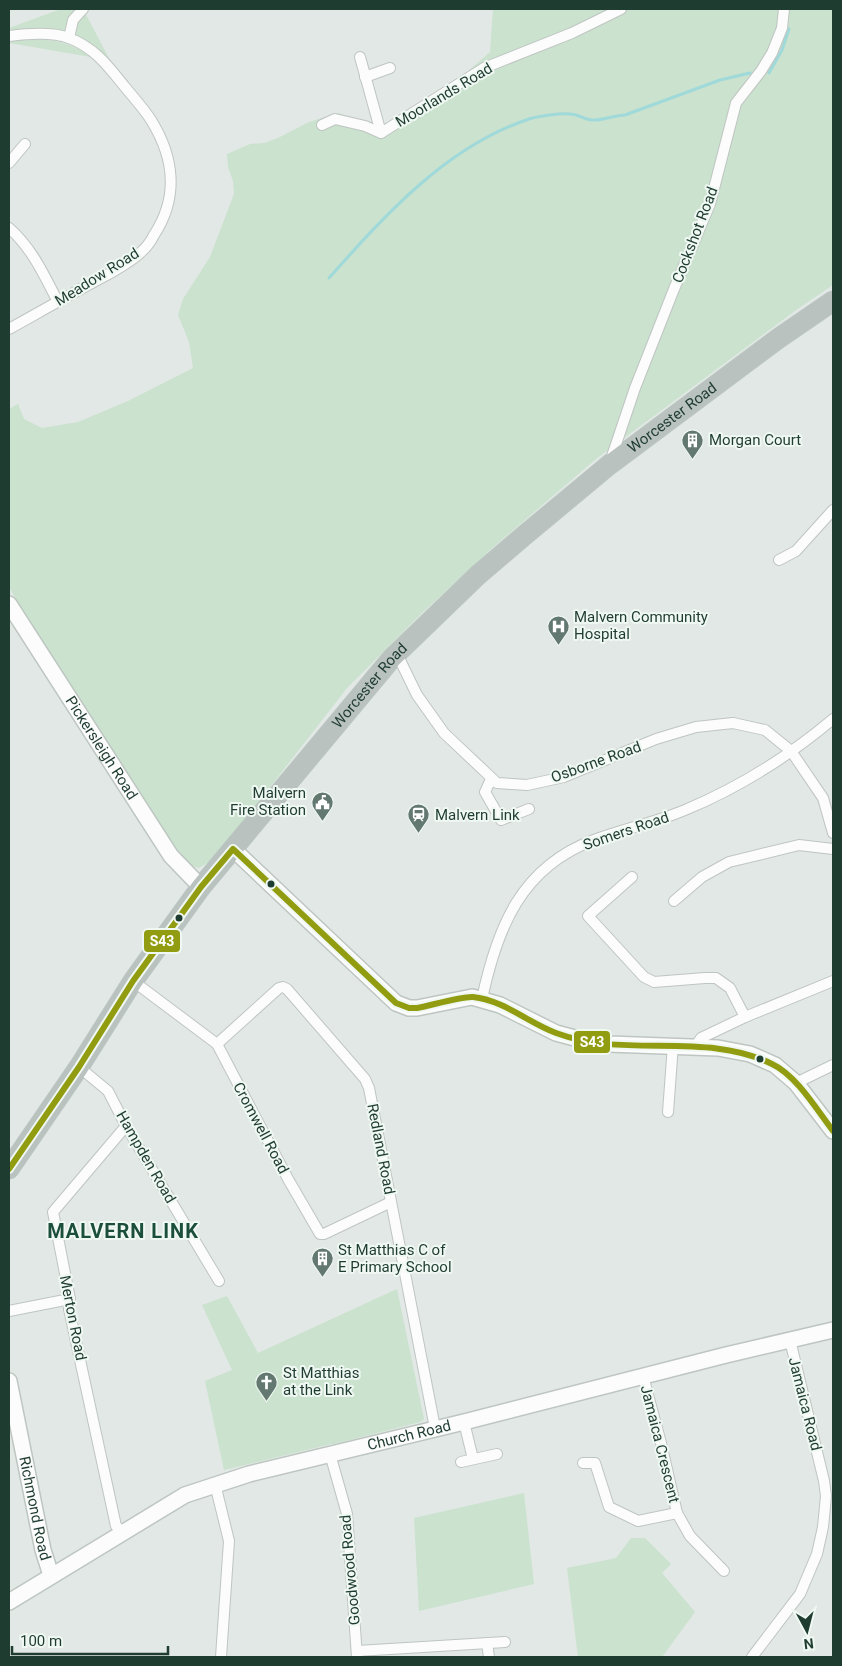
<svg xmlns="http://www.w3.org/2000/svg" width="842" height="1666" viewBox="0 0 842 1666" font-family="Roboto,sans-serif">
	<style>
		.green { fill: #cae2ce }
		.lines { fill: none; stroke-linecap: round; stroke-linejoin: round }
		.stream { stroke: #a0d9d9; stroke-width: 3 }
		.street-casing { stroke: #bfc5c2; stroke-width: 12 }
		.secondary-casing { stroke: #bec6c2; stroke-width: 18 }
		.highway-casing { stroke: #bbc5c1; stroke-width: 21 }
		.street { stroke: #fbfcfb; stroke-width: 10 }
		.secondary { stroke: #fbfcfb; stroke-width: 15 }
		.highway { stroke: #b9c2bf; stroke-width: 19 }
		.bus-1-casing { stroke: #f0f8f3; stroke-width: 10 }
		.bus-1 { stroke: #929c11; stroke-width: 6 }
		.bus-dot { fill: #1f3c31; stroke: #f0f8f3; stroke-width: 2 }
		.labels { text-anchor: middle; stroke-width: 4; stroke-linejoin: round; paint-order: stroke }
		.street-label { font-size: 15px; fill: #1f3c31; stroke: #f0f8f3 }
		.poi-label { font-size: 15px; fill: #1f3c31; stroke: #f0f8f3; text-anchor: start }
		.district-label { font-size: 20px; font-weight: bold; letter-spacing: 1px; fill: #1b4f3b; stroke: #f0f8f3 }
		.line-badge { stroke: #f0f8f3; stroke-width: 2 }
		.badge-label { font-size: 14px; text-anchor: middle; font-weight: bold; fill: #fff }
	</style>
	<rect width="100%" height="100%" fill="#e2e8e5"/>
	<g class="green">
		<path d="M61 9H83L111 62C101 54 90 43 79 38 55 26 34 28 9 32V28Z"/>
		<polygon points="493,9 833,9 833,285 799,308 596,459 490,550 421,614 347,688 215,858 199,868 186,864 43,646 9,587 9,409 18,404 24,419 42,428 78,422 128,401 193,368 189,342 178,315 183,299 210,257 234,194 233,181 228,167 227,154 250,144 264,143 278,138 309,122 338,113 370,122 389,124 467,72 490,52"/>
		<path d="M14 39C44 39 65 38 91 57L9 43V41Z"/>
		<polygon points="397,1289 424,1419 420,1422 334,1444 331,1444 224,1470 205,1381 232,1370 202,1305 227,1296 258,1353"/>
		<polygon points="524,1493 534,1584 419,1611 414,1518"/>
		<polygon points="631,1538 645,1538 671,1564 662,1573 695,1612 662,1657 578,1657 567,1568 616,1558"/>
	</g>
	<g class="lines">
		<g class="stream">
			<polyline points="769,73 782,50 789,29"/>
			<path d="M329 278C385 215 447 146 529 119 538 116 561 113 570 114 578 114 585 120 592 120 603 121 614 115 625 115L720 80 750 73"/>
		</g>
		<defs>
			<g id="street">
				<path d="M9 36C25 34 53 32 69 38 95 48 108 66 125 87 134 98 144 109 151 120 174 157 179 197 154 235 151 241 146 248 140 253 127 265 108 274 92 283 64 298 36 314 9 329"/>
				<polyline points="69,38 73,20 83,9"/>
				<polyline points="360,57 381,133"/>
				<polyline points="365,77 390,68"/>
				<polyline points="322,125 335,119 365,126 381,133 484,68 572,33 621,9"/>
				<polyline points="9,163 25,144"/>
				<path d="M9 228C32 248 44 275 58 302"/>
				<polyline points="610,462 635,388 674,289 710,204 736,103 761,71 772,53 782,28 784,9"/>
				<polyline points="779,560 796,551 833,510"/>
				<polyline points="397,654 417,695 444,733 497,783 527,785 564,777 656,739 696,727 733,723 765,730 791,751 823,798 833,833"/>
				<polyline points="491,779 485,792 501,820 529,809"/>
				<polyline points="632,877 588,916 644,977 654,982 705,978 716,978 730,988 745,1017"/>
				<polyline points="674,901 702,877 729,862 799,845 833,849"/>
				<polyline points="133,981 217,1044 288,1179 320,1234 324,1234 391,1202"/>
				<path d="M482 999C497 928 521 867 594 840 624 829 656 822 685 810 738 788 789 756 833 719"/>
				<polyline points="217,1044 279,988 283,987 287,989 365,1079 369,1088 435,1428"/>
				<polyline points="695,1047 701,1038 745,1017 833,981"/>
				<polyline points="79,1067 108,1091 126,1126 219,1281"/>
				<polyline points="796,1083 833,1065"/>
				<polyline points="668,1112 673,1045"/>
				<polyline points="9,1311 70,1299"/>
				<polyline points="643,1376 661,1443 677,1513 690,1536 724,1571"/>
				<polyline points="464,1422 473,1459"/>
				<polyline points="330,1454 347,1514 357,1657"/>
				<polyline points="461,1462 497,1454"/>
				<polyline points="583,1463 595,1463 609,1507 638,1521 677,1513"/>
				<polyline points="215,1484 229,1541 221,1657"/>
				<polyline points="123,1532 116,1526 69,1309 70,1299 53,1212 126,1126"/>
				<polyline points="487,1643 489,1657"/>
				<polyline points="357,1651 505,1642"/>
				<polyline points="752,1657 800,1594 817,1554 823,1527 826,1496 824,1481 790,1340"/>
			</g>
			<g id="secondary">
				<path id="s1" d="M9 604 171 856 201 887"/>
				<polyline points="233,849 396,1003 409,1008 417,1008 472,997 500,1005 556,1033 586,1041 609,1044 718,1048 750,1054 775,1065 796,1083 833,1131"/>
				<path id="s2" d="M9 1381 43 1550 49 1569 52 1575"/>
				<path id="s3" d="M9 1602 185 1495 249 1474 464 1422 726 1355 833 1330"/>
			</g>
			<g id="highway">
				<path id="s4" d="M9 1169 79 1067 133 981 201 887 392 658 478 575 526 534 609 465 779 338 833 301"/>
			</g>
		</defs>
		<use href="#street" class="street-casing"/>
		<use href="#secondary" class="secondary-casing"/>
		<use href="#highway" class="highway-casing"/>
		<use href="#street" class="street"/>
		<use href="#secondary" class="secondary"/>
		<use href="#highway" class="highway"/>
		<defs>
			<path id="bus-1" d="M9 1169 79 1067 133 981 201 887 233 849 396 1003 409 1008H417C429 1006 462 996 473 997 503 1000 529 1023 556 1033 626 1059 705 1031 772 1064 796 1075 817 1110 833 1131"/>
		</defs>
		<use href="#bus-1" class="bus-1-casing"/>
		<use href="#bus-1" class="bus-1"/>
	</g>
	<defs>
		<symbol id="building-pin" viewBox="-11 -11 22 30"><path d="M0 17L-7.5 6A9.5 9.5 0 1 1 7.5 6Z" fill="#637870" stroke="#f0f8f3"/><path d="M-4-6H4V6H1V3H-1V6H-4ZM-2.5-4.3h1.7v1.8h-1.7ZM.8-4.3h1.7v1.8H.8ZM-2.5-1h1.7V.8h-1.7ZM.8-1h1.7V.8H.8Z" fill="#fff"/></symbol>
		<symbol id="hospital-pin" viewBox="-11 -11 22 30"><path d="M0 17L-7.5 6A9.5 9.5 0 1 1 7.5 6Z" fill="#637870" stroke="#f0f8f3"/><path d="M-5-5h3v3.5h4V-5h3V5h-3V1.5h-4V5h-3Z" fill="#fff"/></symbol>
		<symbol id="civic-pin" viewBox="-11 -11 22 30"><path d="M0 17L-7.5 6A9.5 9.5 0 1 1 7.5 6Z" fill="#637870" stroke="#f0f8f3"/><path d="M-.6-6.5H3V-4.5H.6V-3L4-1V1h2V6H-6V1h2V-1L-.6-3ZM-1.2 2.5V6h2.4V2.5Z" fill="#fff"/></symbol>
		<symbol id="station-pin" viewBox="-11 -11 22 30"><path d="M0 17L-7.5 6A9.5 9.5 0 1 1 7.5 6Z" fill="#637870" stroke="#f0f8f3"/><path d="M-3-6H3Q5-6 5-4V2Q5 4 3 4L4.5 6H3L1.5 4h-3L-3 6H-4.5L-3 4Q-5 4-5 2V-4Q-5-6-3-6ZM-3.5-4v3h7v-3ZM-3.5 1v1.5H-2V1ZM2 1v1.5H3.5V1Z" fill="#fff"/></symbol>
		<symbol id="church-pin" viewBox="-11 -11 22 30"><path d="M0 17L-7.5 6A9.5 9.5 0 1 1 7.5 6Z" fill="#637870" stroke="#f0f8f3"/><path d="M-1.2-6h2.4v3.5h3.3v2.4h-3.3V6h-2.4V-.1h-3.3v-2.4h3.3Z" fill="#fff"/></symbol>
	</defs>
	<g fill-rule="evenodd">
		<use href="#building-pin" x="680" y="428" width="25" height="34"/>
		<use href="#hospital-pin" x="546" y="614" width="25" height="34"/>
		<use href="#civic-pin" x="310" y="790" width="25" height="34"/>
		<use href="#station-pin" x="406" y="802" width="25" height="34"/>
		<use href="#building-pin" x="310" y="1246" width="25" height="34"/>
		<use href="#church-pin" x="254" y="1370" width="25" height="34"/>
	</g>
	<g class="bus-dot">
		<circle cx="271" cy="884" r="4.5"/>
		<circle cx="179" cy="918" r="4.5"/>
		<circle cx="760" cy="1059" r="4.5"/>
	</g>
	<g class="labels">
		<g class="street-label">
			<text transform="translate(444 95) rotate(-31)" y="5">Moorlands Road</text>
			<text transform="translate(695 235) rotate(-69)" y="5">Cockshot Road</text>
			<text transform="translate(97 277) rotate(-32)" y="5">Meadow Road</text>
			<text dy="5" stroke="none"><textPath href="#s4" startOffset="1009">Worcester Road</textPath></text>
			<text dy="5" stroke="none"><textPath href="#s4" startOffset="604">Worcester Road</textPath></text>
			<text dy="5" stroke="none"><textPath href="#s1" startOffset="171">Pickersleigh Road</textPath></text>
			<text transform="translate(596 762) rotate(-20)" y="5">Osborne Road</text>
			<text transform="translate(626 831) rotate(-19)" y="5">Somers Road</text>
			<text transform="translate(261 1128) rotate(62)" y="5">Cromwell Road</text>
			<text transform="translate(381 1149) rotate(79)" y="5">Redland Road</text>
			<text transform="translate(146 1157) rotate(60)" y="5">Hampden Road</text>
			<text transform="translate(73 1318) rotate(79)" y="5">Merton Road</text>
			<text transform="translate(805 1404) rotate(76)" y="5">Jamaica Road</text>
			<text dy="5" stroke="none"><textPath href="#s3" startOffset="438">Church Road</textPath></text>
			<text transform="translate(660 1444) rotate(76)" y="5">Jamaica Crescent</text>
			<text dy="5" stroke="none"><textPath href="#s2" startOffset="130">Richmond Road</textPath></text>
			<text transform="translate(350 1570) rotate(-95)" y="5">Goodwood Road</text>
		</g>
		<g class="poi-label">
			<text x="709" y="445">Morgan Court</text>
			<text x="574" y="622">Malvern Community<tspan x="574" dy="17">Hospital</tspan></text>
			<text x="306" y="798" text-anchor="end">Malvern<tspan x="306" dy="17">Fire Station</tspan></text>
			<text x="435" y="820">Malvern Link</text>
			<text x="338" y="1255">St Matthias C of<tspan x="338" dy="17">E Primary School</tspan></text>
			<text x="283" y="1378">St Matthias<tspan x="283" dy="17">at the Link</tspan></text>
		</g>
		<g class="district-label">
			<text x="123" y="1238">MALVERN LINK</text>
		</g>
	</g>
	<g class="line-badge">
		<rect x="143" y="929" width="38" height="24" rx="5" fill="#929c11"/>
		<rect x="573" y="1030" width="38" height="24" rx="5" fill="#929c11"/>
	</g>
	<g class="badge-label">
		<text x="162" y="946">S43</text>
		<text x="592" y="1047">S43</text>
	</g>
	<rect width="842" height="1666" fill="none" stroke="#1f3c31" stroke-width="20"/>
	<g transform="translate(807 1631) rotate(173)" stroke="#f0f8f3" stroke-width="4" paint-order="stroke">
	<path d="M0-4L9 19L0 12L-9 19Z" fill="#1f3c31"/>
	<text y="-8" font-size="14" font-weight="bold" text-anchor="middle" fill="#1f3c31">N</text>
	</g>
	<path d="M12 1646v8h156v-8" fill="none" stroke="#1f3c31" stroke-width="2.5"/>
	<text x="20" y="1646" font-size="15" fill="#1f3c31" stroke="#f0f8f3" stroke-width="4" paint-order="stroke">100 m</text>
</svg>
